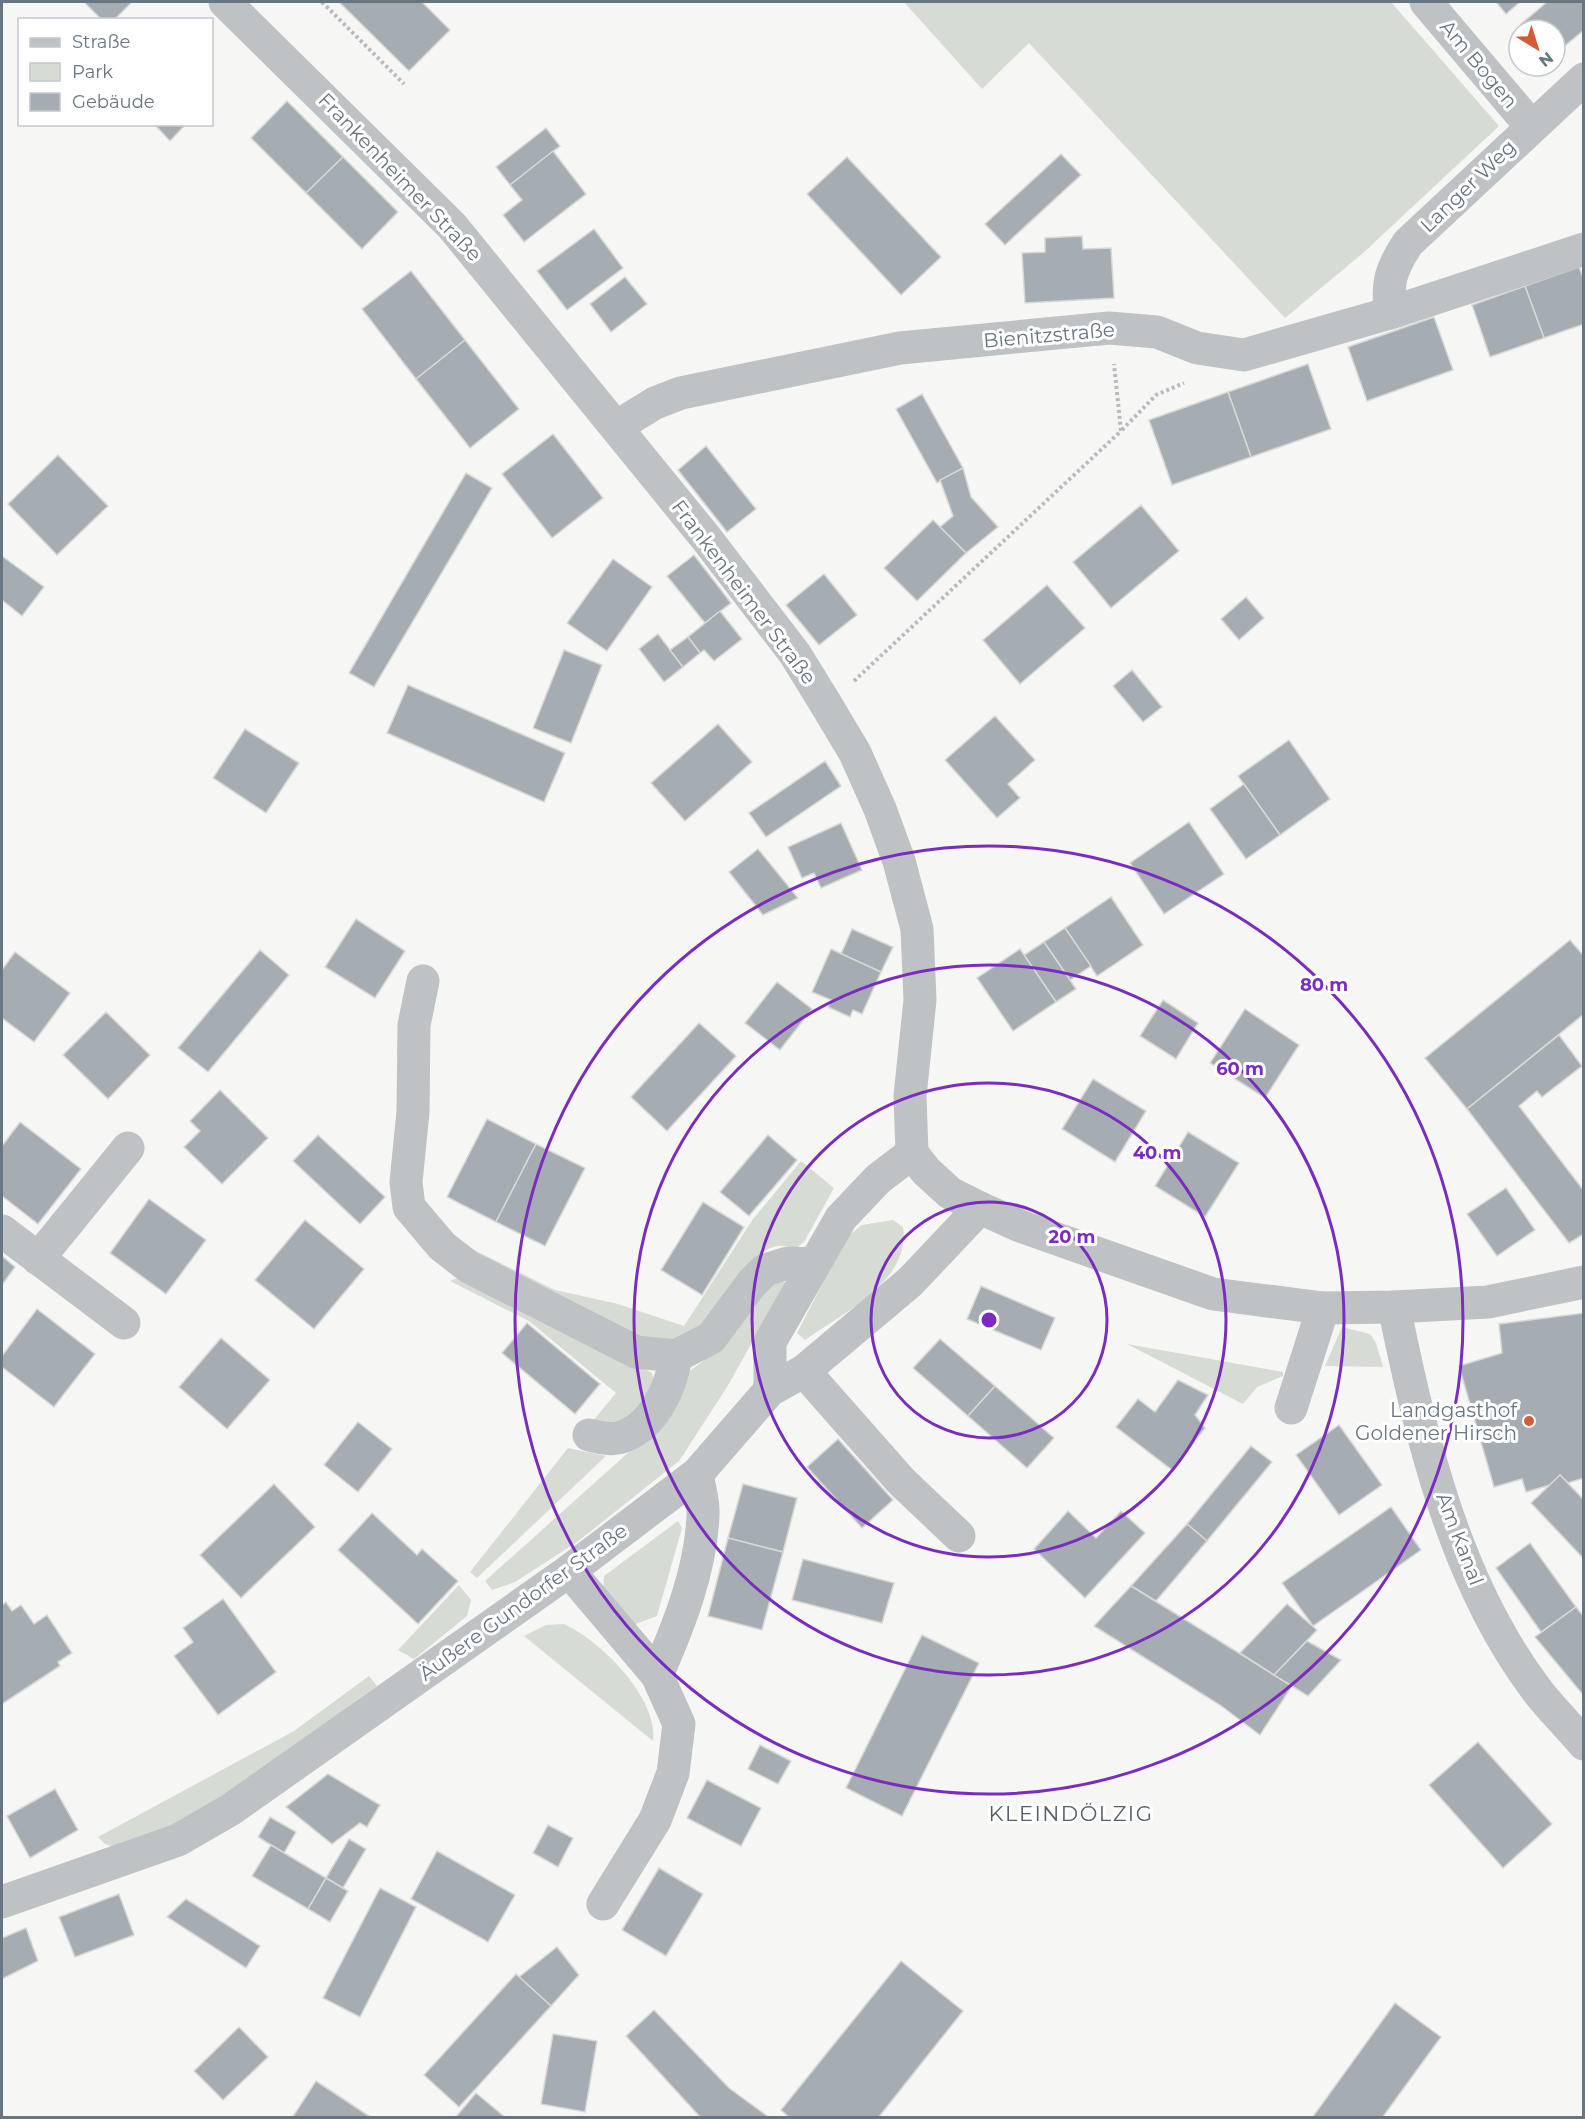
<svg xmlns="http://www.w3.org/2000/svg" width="1585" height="2119" viewBox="0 0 1585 2119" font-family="Montserrat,sans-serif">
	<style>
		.green { fill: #d6dbd3 }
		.building { fill: #a6adb2; stroke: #d8d8d6; stroke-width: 1.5 }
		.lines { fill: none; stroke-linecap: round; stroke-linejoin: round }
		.path { stroke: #b8bbbd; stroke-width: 4; stroke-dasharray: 3 3; stroke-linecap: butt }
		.minor { stroke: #bec2c5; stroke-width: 33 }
		.ring { fill: none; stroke: #7b2cbf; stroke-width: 3 }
		.poi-dot { fill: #d35b37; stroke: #fff; stroke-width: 2 }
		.labels { text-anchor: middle; stroke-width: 6; stroke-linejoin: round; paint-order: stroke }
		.street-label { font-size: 20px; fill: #687682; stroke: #fff }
		.poi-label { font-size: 20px; fill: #687682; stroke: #fff; text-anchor: end }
		.neighbourhood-label { font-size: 21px; letter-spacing: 1.5px; fill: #555f68; stroke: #fff }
		.centre { fill: #7b2cbf; stroke: #fff; stroke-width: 3 }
		.ring-label { font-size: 18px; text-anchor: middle; font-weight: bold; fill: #7b2cbf; stroke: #fff; stroke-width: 6; stroke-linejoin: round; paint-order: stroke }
	</style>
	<rect width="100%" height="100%" fill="#f6f6f4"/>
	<g class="green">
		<polygon points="904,2 1391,2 1499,126 1363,253 1285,318 1029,43 982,89"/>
		<path d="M801 1161 834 1188 804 1242 796 1248C790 1247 783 1245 778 1246 746 1251 737 1297 716 1316 695 1335 663 1347 636 1339 577 1322 523 1281 472 1249L555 1290 618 1304 684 1326 753 1219Z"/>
		<path d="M893 1220 903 1227C911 1281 843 1313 805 1340L797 1333 846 1238 862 1225Z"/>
		<polygon points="463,1276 640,1366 652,1373 656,1385 629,1423 592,1422 616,1393 529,1321 450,1281"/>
		<polygon points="767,1280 786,1282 727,1387 679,1461 577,1542 515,1582 492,1590 485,1581 658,1426 686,1374 712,1354"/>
		<polygon points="1342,1327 1370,1334 1376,1343 1383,1367 1325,1366"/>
		<polygon points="1127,1344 1283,1372 1283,1376 1257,1387 1243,1404"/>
		<polygon points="568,1448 606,1456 477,1578 470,1572"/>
		<polygon points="678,1521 682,1528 657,1616 633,1625 603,1594 604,1576"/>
		<polygon points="459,1585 471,1600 467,1616 414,1659 398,1650"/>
		<path d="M564 1624C601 1641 658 1698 653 1741L524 1636 546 1625Z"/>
		<polygon points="369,1676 377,1686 218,1802 184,1822 118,1848 105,1844 98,1837 294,1731"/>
	</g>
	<g class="building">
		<polygon points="84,2 132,2 114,20 102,20"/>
		<polygon points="339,2 422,2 450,30 409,71"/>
		<polygon points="1496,2 1520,2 1506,14"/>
		<polygon points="1547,2 1584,2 1584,30 1555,54 1555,30 1526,30 1521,24"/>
		<polygon points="287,101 343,157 306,193 251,138"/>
		<polygon points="154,124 186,124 170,141"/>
		<polygon points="546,128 560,146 510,185 496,167"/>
		<polygon points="553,151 586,194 524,242 503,215 522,200 510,185"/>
		<polygon points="1061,154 1081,175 1005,245 985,224"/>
		<polygon points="343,157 398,212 362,249 306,193"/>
		<polygon points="847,157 941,257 901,295 807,194"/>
		<polygon points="594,229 623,268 567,310 537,271"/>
		<polygon points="1082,236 1083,249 1111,248 1114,298 1025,303 1022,253 1045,252 1045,238"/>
		<polygon points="1579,267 1584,280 1584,324 1544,338 1525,286"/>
		<polygon points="411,271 465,340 416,379 362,309"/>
		<polygon points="625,277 647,304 611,332 590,304"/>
		<polygon points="1525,286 1544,338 1490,357 1472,305"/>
		<polygon points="1434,317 1453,370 1367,401 1348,347"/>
		<polygon points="465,340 519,409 470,448 416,379"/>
		<polygon points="1308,364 1331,429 1251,457 1228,392"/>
		<polygon points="1228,392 1251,457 1172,485 1149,420"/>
		<polygon points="922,394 963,468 937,483 896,409"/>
		<polygon points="553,434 603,498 552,538 502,474"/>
		<polygon points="706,446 756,509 727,532 678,470"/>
		<polygon points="58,455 108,506 57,555 8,504"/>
		<polygon points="963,468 971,497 998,527 966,553 940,527 953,516 940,480"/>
		<polygon points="466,473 492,488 374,687 349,673"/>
		<polygon points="1141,505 1179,551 1111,608 1073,562"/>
		<polygon points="933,520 966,553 917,601 884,568"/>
		<polygon points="694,555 731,603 705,623 667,576"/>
		<polygon points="2,556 44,587 22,616 2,600"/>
		<polygon points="613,559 652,587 607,651 567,623"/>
		<polygon points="824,574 857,615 819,645 786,605"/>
		<polygon points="1047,585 1085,628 1020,684 983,640"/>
		<polygon points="1246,597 1264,618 1239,640 1221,619"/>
		<polygon points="720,611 742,639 714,661 704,650 700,653 688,637"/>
		<polygon points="658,634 683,667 664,682 639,649"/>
		<polygon points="688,637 700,653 683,667 670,650"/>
		<polygon points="564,650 602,665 571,743 533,728"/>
		<polygon points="1132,670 1162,707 1143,722 1113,686"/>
		<polygon points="408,685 565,753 544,802 387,733"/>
		<polygon points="995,716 1035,760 1008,784 1020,798 997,818 945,760"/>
		<polygon points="718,724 752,762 685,821 651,783"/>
		<polygon points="245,729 299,763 266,813 213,778"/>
		<polygon points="1289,740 1330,799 1280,835 1238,776"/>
		<polygon points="825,761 841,786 766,837 749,813"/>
		<polygon points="1244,784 1280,835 1246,859 1210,809"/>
		<polygon points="1189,822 1224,874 1164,914 1130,863"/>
		<polygon points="841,823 862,870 821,888 814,873 802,878 788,847"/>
		<polygon points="758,849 798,898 763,915 729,872"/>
		<polygon points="1111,897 1143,945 1097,976 1065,928"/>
		<polygon points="356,919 405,951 375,998 325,967"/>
		<polygon points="1065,928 1091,966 1070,980 1044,942"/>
		<polygon points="852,929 893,947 881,972 841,954"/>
		<polygon points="1570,940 1584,956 1584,1014 1467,1109 1425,1058"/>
		<polygon points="1044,942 1076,989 1056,1002 1024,955"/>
		<polygon points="831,949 881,972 862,1014 853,1010 850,1017 828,1007 831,1000 812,992"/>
		<polygon points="1020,949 1056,1002 1013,1031 977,978"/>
		<polygon points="260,950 289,975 208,1072 178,1048"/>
		<polygon points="15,952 70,993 34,1042 2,1018 2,970"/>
		<polygon points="777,982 812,1009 780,1050 745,1023"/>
		<polygon points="1163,1000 1198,1023 1176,1059 1140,1036"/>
		<polygon points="1245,1009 1299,1045 1265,1098 1210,1063"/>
		<polygon points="106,1012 150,1055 108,1099 63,1055"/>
		<polygon points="699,1023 736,1056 667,1131 631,1097"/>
		<polygon points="1559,1035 1582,1066 1542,1097 1537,1091 1519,1106 1584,1191 1584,1234 1569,1243 1467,1109"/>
		<polygon points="1093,1079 1146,1111 1115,1162 1062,1129"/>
		<polygon points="220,1090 268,1138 222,1184 184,1147 200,1131 190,1121"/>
		<polygon points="487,1119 536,1144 496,1222 447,1197"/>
		<polygon points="20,1122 81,1169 38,1224 2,1196 2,1146"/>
		<polygon points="1188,1132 1239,1163 1205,1217 1155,1186"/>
		<polygon points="318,1135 385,1197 360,1224 293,1161"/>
		<polygon points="768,1135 797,1160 749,1216 720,1192"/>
		<polygon points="536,1144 585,1168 545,1246 496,1222"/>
		<polygon points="1506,1188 1535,1230 1497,1256 1467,1214"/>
		<polygon points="149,1199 206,1240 166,1294 110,1253"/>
		<polygon points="703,1202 744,1227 702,1295 661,1270"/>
		<polygon points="305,1220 364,1269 314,1329 255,1280"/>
		<polygon points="2,1256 15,1267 2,1285"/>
		<polygon points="981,1286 1055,1318 1041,1350 967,1319"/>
		<polygon points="37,1309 95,1354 54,1407 2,1367 2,1356"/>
		<polygon points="1584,1313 1584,1478 1568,1483 1560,1475 1550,1485 1526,1492 1522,1479 1494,1487 1459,1366 1502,1353 1499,1324"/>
		<polygon points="527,1323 600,1384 575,1414 502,1353"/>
		<polygon points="221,1338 270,1380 227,1429 179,1387"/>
		<polygon points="940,1339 995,1386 968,1416 913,1368"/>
		<polygon points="1178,1380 1208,1395 1195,1415 1205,1428 1172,1470 1116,1427 1138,1399 1155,1412"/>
		<polygon points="995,1386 1054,1438 1027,1468 968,1416"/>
		<polygon points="358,1422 392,1449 358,1492 324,1465"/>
		<polygon points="1339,1425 1382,1485 1339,1515 1296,1455"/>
		<polygon points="838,1439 893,1500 862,1528 807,1467"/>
		<polygon points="1251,1446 1272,1462 1207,1541 1187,1524"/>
		<polygon points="1560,1475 1584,1500 1584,1559 1531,1503"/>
		<polygon points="274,1484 315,1527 241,1598 200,1555"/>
		<polygon points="743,1484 797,1498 783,1552 728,1538"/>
		<polygon points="1391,1507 1421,1550 1313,1626 1282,1583"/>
		<polygon points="1068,1511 1096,1538 1121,1511 1145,1533 1085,1598 1034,1549"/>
		<polygon points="372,1513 417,1555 422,1549 458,1581 418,1624 338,1550"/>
		<polygon points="1187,1524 1207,1541 1156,1601 1131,1586"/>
		<polygon points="728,1538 783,1552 762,1630 708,1616"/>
		<polygon points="1530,1543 1576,1607 1541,1632 1496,1568"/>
		<polygon points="803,1559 894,1583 882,1623 792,1600"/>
		<polygon points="1131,1586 1292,1686 1260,1735 1220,1705 1094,1626"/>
		<polygon points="223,1599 276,1672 218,1715 174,1656 193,1642 183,1628"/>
		<polygon points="6,1602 12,1611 21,1605 34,1624 47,1615 72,1653 58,1662 60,1666 2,1704 2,1605"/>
		<polygon points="1287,1604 1317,1630 1274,1675 1240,1653"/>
		<polygon points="1576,1607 1584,1617 1584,1696 1535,1637"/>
		<polygon points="922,1635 979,1663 902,1816 846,1788"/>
		<polygon points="1307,1641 1341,1660 1308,1696 1274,1675"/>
		<polygon points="1478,1742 1552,1824 1503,1868 1429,1785"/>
		<polygon points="760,1745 791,1761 778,1784 748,1769"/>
		<polygon points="328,1774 380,1805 367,1827 360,1823 332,1844 286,1807"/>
		<polygon points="707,1780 761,1808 741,1846 687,1818"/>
		<polygon points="55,1789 78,1830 30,1858 7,1816"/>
		<polygon points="270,1817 296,1832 284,1853 258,1837"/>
		<polygon points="548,1825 573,1838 558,1867 533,1853"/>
		<polygon points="349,1839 366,1849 343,1888 326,1878"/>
		<polygon points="271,1845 326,1878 308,1909 252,1876"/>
		<polygon points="437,1851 515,1895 488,1942 411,1899"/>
		<polygon points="659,1868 703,1894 666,1956 622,1930"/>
		<polygon points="326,1878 348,1891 330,1922 308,1909"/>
		<polygon points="380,1888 416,1907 360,2017 323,1998"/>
		<polygon points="119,1894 134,1935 75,1957 59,1917"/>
		<polygon points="186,1899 260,1946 246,1968 167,1917"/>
		<polygon points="26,1928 38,1961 2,1979 2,1938"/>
		<polygon points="557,1947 579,1975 551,2006 519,1977"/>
		<polygon points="901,1961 963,2011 878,2118 790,2118 781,2110"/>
		<polygon points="516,1974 551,2006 459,2107 424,2075"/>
		<polygon points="1395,2003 1441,2037 1382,2118 1312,2118"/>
		<polygon points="654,2010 729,2088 770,2118 701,2118 626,2036"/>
		<polygon points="239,2027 268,2057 223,2100 194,2071"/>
		<polygon points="553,2034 597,2041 585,2112 541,2104"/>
		<polygon points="316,2081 372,2118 292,2118"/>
		<polygon points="476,2093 506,2118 455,2118"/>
	</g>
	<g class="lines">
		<g class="path">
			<polyline points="322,2 404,84"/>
			<polyline points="1122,430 1156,395 1184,383"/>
			<polyline points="854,681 1121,431 1114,364"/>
		</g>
		<g class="minor">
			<polyline points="225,2 452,226 706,538 795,654 827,706 855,753 880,809 899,861 917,929 920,1000 910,1096 912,1153"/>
			<polyline points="1426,2 1531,126"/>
			<path d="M1390 313C1387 281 1391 269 1408 243L1584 79"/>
			<polyline points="616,427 655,403 681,393 900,348 1109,328 1157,332 1197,348 1244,355 1390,313 1584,249"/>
			<polyline points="423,981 414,1025 413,1112 406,1182 409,1207 442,1246 469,1267 636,1352 676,1356 711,1338 752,1283 765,1270 788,1263 814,1264"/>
			<polyline points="912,1153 926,1171 950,1193 980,1208 1020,1226 1213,1294 1323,1308 1394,1307 1488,1302 1584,1282"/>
			<polyline points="2,1231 124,1323"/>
			<polyline points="38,1259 128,1148"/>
			<path d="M1394 1307C1421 1437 1454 1580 1536 1689 1550 1708 1568 1725 1584 1744"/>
			<polyline points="804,1371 901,1481 959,1536"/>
			<polyline points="770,1390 770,1342 841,1218 878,1179 912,1153"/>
			<polyline points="1291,1408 1323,1308"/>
			<path d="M589 1435C598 1437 609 1440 618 1438 653 1429 671 1388 676 1356"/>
			<polyline points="569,1571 657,1675 679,1724 673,1773 655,1820 603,1904"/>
			<path d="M657 1675C679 1625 701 1570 703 1515 704 1502 699 1487 697 1474"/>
			<polyline points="2,1902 178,1840 230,1810 569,1571 697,1474 770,1390 804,1371 910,1282 980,1208"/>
		</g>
	</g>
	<g class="ring">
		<circle cx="989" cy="1320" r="118"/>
		<circle cx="989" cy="1320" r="237"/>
		<circle cx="989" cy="1320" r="355"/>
		<circle cx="989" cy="1320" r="474"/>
	</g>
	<circle class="poi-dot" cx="1529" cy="1421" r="6"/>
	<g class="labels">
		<g class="street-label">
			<text transform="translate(1479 64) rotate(50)" y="7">Am Bogen</text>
			<text transform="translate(400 177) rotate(46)" y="7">Frankenheimer Straße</text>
			<text transform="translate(1468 186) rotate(-44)" y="7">Langer Weg</text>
			<text transform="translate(1049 335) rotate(-5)" y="7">Bienitzstraße</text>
			<text transform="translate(744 592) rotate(53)" y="7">Frankenheimer Straße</text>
			<text transform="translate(1460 1539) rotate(69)" y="7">Am Kanal</text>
			<text transform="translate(523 1602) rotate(-36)" y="7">Äußere Gundorfer Straße</text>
		</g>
		<g class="poi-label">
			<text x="1517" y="1417">Landgasthof<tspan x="1517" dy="23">Goldener Hirsch</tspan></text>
		</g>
		<g class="neighbourhood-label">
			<text x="1071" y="1821">KLEINDÖLZIG</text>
		</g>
	</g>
	<circle cx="989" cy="1320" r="9" class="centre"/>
	<g class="ring-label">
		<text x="1324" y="991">80 m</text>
		<text x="1240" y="1075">60 m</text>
		<text x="1157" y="1159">40 m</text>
		<text x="1072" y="1243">20 m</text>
	</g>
	<rect width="1585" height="2119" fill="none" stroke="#687682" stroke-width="6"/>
	<rect x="18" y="18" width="195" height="108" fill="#ffffff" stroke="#c3c8cd" stroke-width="1.5"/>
	<rect x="30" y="38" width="30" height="9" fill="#bec2c5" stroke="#c3c8cd" stroke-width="1.5"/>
	<text x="72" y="48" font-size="18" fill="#687682">Straße</text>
	<rect x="30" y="63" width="30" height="18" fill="#d6dbd3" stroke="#c3c8cd" stroke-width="1.5"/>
	<text x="72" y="78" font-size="18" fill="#687682">Park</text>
	<rect x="30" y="93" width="30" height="18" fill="#a6adb2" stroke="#c3c8cd" stroke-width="1.5"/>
	<text x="72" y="108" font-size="18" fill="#687682">Gebäude</text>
	<g transform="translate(1537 48) rotate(142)"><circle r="28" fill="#ffffff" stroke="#c3c8cd" stroke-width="1.5"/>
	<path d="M0-4.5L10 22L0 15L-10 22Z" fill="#d35b37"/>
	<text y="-9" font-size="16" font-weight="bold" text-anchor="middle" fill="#687682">N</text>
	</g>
</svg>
